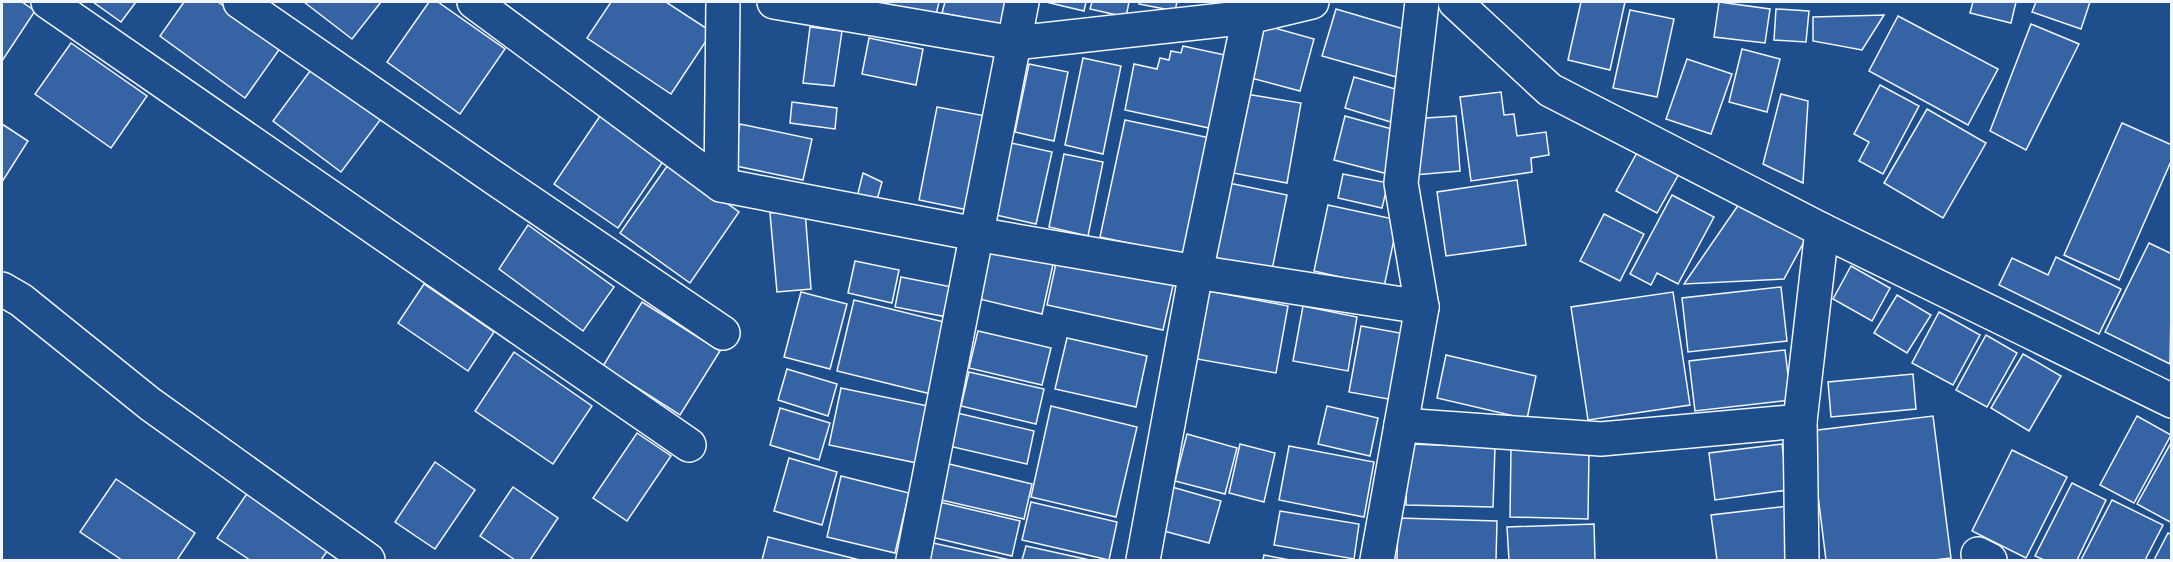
<svg xmlns="http://www.w3.org/2000/svg" width="2173" height="562" viewBox="0 0 2173 562" font-family="'DM Sans',sans-serif">
	<style>
		.building { fill: #3563a3; stroke: #f2f6ff; stroke-width: 1.5 }
		.lines { fill: none; stroke-linecap: round; stroke-linejoin: round }
		.minor-casing { stroke: #f2f6ff; stroke-width: 36 }
		.minor { stroke: #1f4e8c; stroke-width: 33 }
	</style>
	<rect width="100%" height="100%" fill="#1f4e8c"/>
	<g class="building">
		<polygon points="2,2 22,2 35,11 2,61"/>
		<polygon points="93,2 136,2 121,22"/>
		<polygon points="184,2 218,2 281,47 245,98 160,36"/>
		<polygon points="304,2 381,2 352,39"/>
		<polygon points="429,2 438,2 505,49 460,114 387,62"/>
		<polygon points="611,2 666,2 712,32 671,94 587,38"/>
		<polygon points="861,2 939,2 935,19"/>
		<polygon points="945,2 1009,2 1004,25 942,13"/>
		<polygon points="1046,2 1086,2 1084,11"/>
		<polygon points="1092,2 1129,2 1126,17 1090,9"/>
		<polygon points="1140,2 1177,2 1175,11 1139,4"/>
		<polygon points="1581,2 1625,2 1610,70 1568,60"/>
		<polygon points="1719,2 1770,9 1765,43 1714,37"/>
		<polygon points="1973,2 2016,2 2011,23 1970,13"/>
		<polygon points="2036,2 2090,2 2081,29 2032,12"/>
		<polygon points="1336,9 1414,32 1400,78 1322,56"/>
		<polygon points="1776,9 1809,11 1806,42 1774,40"/>
		<polygon points="1630,10 1674,19 1657,97 1613,88"/>
		<polygon points="1884,15 1862,50 1813,41 1813,17"/>
		<polygon points="1898,16 1998,69 1968,125 1869,71"/>
		<polygon points="2031,24 2079,44 2026,150 1990,131"/>
		<polygon points="1264,25 1314,39 1300,91 1251,78"/>
		<polygon points="810,27 842,31 834,86 803,83"/>
		<polygon points="869,38 923,49 916,85 862,74"/>
		<polygon points="71,43 147,96 111,148 35,94"/>
		<polygon points="1183,46 1225,55 1209,128 1125,110 1134,64 1157,69 1160,58 1169,60 1171,51 1181,53"/>
		<polygon points="1742,49 1780,59 1767,112 1729,102"/>
		<polygon points="1083,58 1121,66 1103,154 1065,145"/>
		<polygon points="1687,59 1732,74 1711,134 1666,119"/>
		<polygon points="1029,64 1068,72 1054,141 1015,132"/>
		<polygon points="313,67 381,119 341,172 273,121"/>
		<polygon points="1354,77 1402,91 1394,123 1345,108"/>
		<polygon points="1880,85 1919,106 1883,174 1859,161 1869,142 1854,134"/>
		<polygon points="1501,92 1504,115 1514,114 1517,136 1546,132 1549,155 1531,158 1532,172 1471,181 1460,97"/>
		<polygon points="1246,94 1301,103 1287,183 1233,173"/>
		<polygon points="1781,94 1808,101 1803,183 1763,164"/>
		<polygon points="792,102 837,108 835,129 790,123"/>
		<polygon points="937,107 986,116 968,210 919,200"/>
		<polygon points="1927,109 1986,143 1943,218 1884,183"/>
		<polygon points="600,116 664,160 618,228 554,184"/>
		<polygon points="1345,116 1399,131 1388,174 1334,160"/>
		<polygon points="1456,116 1460,171 1414,175 1411,119"/>
		<polygon points="1125,120 1215,139 1190,256 1100,237"/>
		<polygon points="2122,123 2172,145 2172,159 2119,280 2064,255"/>
		<polygon points="2,124 28,141 2,182"/>
		<polygon points="740,124 812,139 803,180 731,165"/>
		<polygon points="1011,143 1052,152 1036,224 996,215"/>
		<polygon points="1639,149 1680,172 1657,213 1616,191"/>
		<polygon points="1064,154 1103,162 1088,236 1049,227"/>
		<polygon points="670,162 739,212 690,283 620,233"/>
		<polygon points="863,173 882,182 875,207 856,201"/>
		<polygon points="1343,174 1388,183 1382,208 1338,198"/>
		<polygon points="1517,180 1526,245 1446,256 1437,192"/>
		<polygon points="1229,183 1287,195 1272,270 1215,258"/>
		<polygon points="1672,195 1714,217 1678,284 1657,273 1651,285 1630,274"/>
		<polygon points="1739,204 1805,240 1784,279 1684,284"/>
		<polygon points="1328,205 1398,220 1384,287 1314,271"/>
		<polygon points="805,210 811,289 777,292 770,213"/>
		<polygon points="1604,214 1644,234 1620,281 1580,261"/>
		<polygon points="528,225 614,287 583,331 499,269"/>
		<polygon points="979,242 1054,260 1042,314 967,296"/>
		<polygon points="2149,243 2172,254 2170,364 2105,332"/>
		<polygon points="1058,254 1174,281 1163,330 1047,305"/>
		<polygon points="2056,257 2121,289 2099,334 1999,285 2012,258 2048,275"/>
		<polygon points="855,261 899,270 892,303 848,293"/>
		<polygon points="1851,266 1890,288 1872,321 1833,299"/>
		<polygon points="901,277 952,287 947,317 895,307"/>
		<polygon points="424,284 494,332 468,371 398,323"/>
		<polygon points="1781,287 1787,341 1688,352 1682,298"/>
		<polygon points="1209,291 1288,306 1276,373 1197,359"/>
		<polygon points="801,292 847,304 830,369 784,357"/>
		<polygon points="1673,292 1690,405 1588,420 1571,307"/>
		<polygon points="1897,295 1931,315 1907,353 1874,333"/>
		<polygon points="854,300 948,323 931,394 837,371"/>
		<polygon points="642,302 720,351 680,415 603,366"/>
		<polygon points="1303,306 1357,317 1348,371 1293,361"/>
		<polygon points="1939,312 1980,335 1953,385 1912,363"/>
		<polygon points="1361,326 1411,335 1399,401 1349,392"/>
		<polygon points="978,331 1051,348 1042,385 969,368"/>
		<polygon points="1986,335 2017,353 1987,407 1956,390"/>
		<polygon points="1067,338 1147,356 1136,407 1055,389"/>
		<polygon points="1785,350 1791,400 1695,411 1689,361"/>
		<polygon points="514,352 592,406 553,464 475,411"/>
		<polygon points="2023,354 2061,376 2029,431 1991,408"/>
		<polygon points="1446,355 1536,376 1527,419 1437,398"/>
		<polygon points="787,369 837,384 828,416 778,400"/>
		<polygon points="969,372 1044,389 1036,424 961,406"/>
		<polygon points="1913,374 1916,409 1831,417 1828,382"/>
		<polygon points="841,388 928,406 917,463 829,445"/>
		<polygon points="1051,406 1137,427 1116,517 1031,497"/>
		<polygon points="1327,406 1378,418 1370,456 1318,444"/>
		<polygon points="780,408 830,423 819,460 770,445"/>
		<polygon points="957,413 1034,431 1027,464 949,446"/>
		<polygon points="1933,416 1951,558 1934,560 1826,560 1810,431"/>
		<polygon points="2137,416 2171,435 2134,503 2100,485"/>
		<polygon points="637,433 671,456 627,521 593,498"/>
		<polygon points="1187,434 1237,448 1225,494 1175,481"/>
		<polygon points="2172,441 2172,523 2137,504"/>
		<polygon points="1240,444 1275,453 1264,502 1229,493"/>
		<polygon points="1408,444 1495,447 1493,507 1406,505"/>
		<polygon points="1782,444 1788,490 1715,500 1709,453"/>
		<polygon points="1289,446 1374,462 1364,517 1279,500"/>
		<polygon points="1511,449 1589,450 1588,519 1510,517"/>
		<polygon points="2012,450 2067,477 2026,558 1972,531"/>
		<polygon points="789,458 837,472 822,525 774,511"/>
		<polygon points="435,462 475,490 435,549 395,522"/>
		<polygon points="945,463 1032,484 1024,519 937,499"/>
		<polygon points="841,476 909,493 895,553 827,537"/>
		<polygon points="116,479 195,533 177,560 122,560 80,532"/>
		<polygon points="2072,483 2106,500 2077,560 2044,560 2035,556"/>
		<polygon points="513,487 558,518 530,560 515,560 480,536"/>
		<polygon points="1172,487 1221,501 1209,543 1160,530"/>
		<polygon points="250,489 332,544 321,560 250,560 217,538"/>
		<polygon points="2112,500 2163,525 2145,560 2081,560"/>
		<polygon points="935,501 1020,521 1012,556 927,536"/>
		<polygon points="1031,502 1117,522 1109,560 1022,540"/>
		<polygon points="1788,506 1795,560 1717,560 1711,515"/>
		<polygon points="1280,511 1359,524 1354,559 1274,545"/>
		<polygon points="1398,518 1497,521 1496,560 1397,560"/>
		<polygon points="1594,524 1595,560 1509,560 1507,527"/>
		<polygon points="2168,533 2172,535 2172,560 2154,560"/>
		<polygon points="768,537 860,560 762,560"/>
		<polygon points="933,543 1010,560 929,560"/>
		<polygon points="1026,546 1090,560 1022,560"/>
		<polygon points="1264,555 1290,560 1263,560"/>
	</g>
	<g class="lines">
		<defs>
			<g id="minor">
				<polyline points="48,2 689,445"/>
				<polyline points="240,2 493,177 723,333"/>
				<polyline points="474,2 721,185 976,234 1196,272 1422,307"/>
				<polyline points="774,2 1014,43 1249,17 1312,2"/>
				<polyline points="1455,2 1550,90 1822,230 2172,401"/>
				<polyline points="721,185 723,2"/>
				<polyline points="2,289 21,300 150,404 368,560"/>
				<polyline points="1401,425 1601,439 1800,421"/>
				<polyline points="1978,554 1990,560"/>
				<polyline points="913,560 1022,2"/>
				<polyline points="1143,560 1196,272 1249,17"/>
				<polyline points="1377,560 1422,307 1401,183 1422,2"/>
				<polyline points="1802,560 1800,421 1822,230"/>
			</g>
		</defs>
		<use href="#minor" class="minor-casing"/>
		<use href="#minor" class="minor"/>
	</g>
	<rect width="2173" height="562" fill="none" stroke="#f2f6ff" stroke-width="6"/>
</svg>
